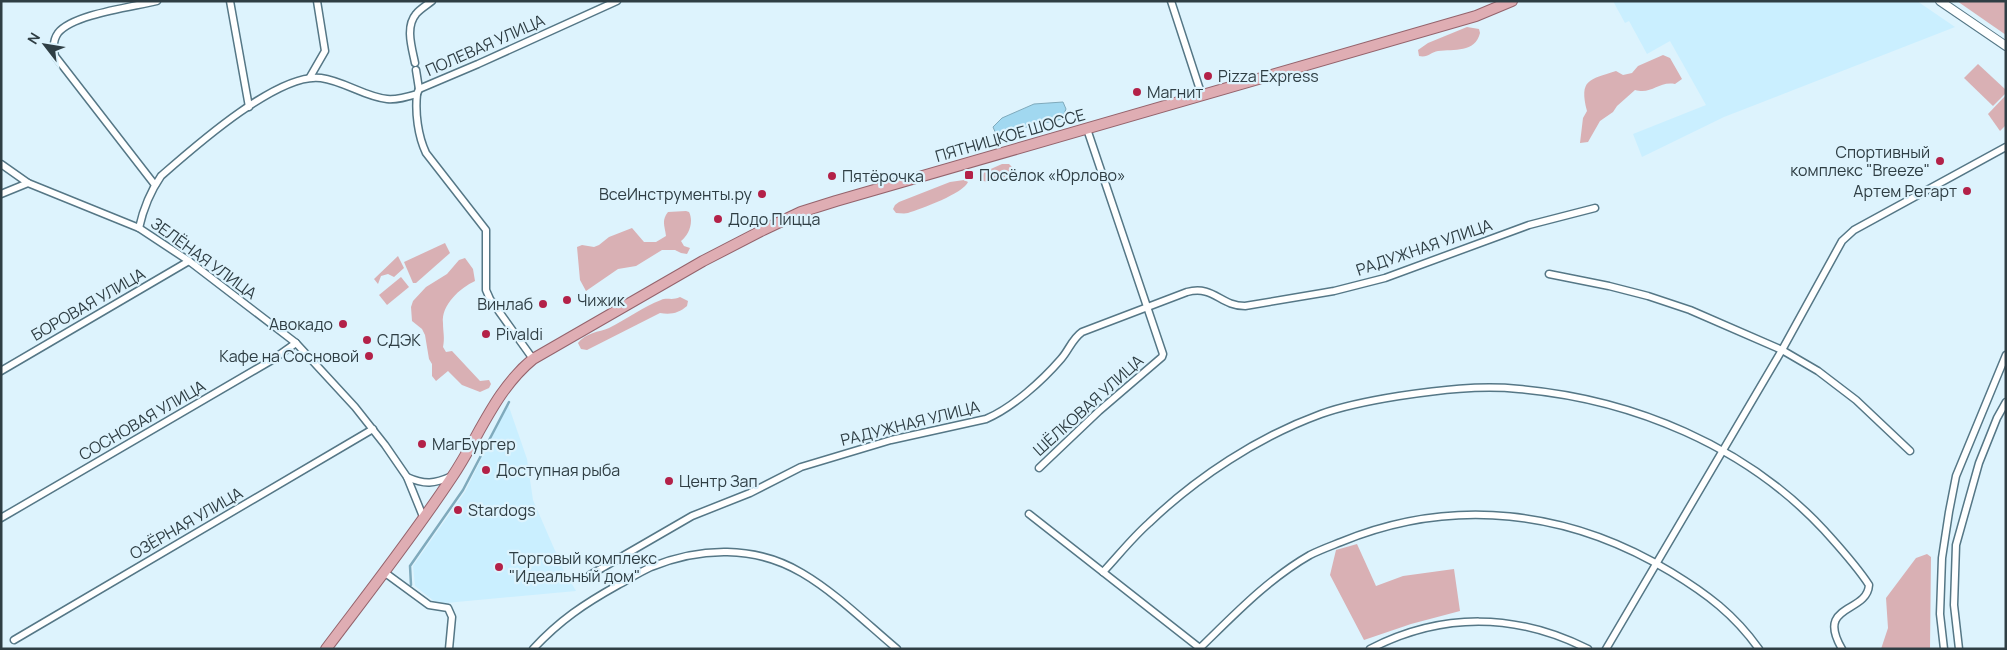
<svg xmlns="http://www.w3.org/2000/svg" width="2007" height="650" viewBox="0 0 2007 650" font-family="Manrope,sans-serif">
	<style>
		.built { fill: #caefff }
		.green { fill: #d9b0b4 }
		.water { fill: #a1d8f0; stroke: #7faabc }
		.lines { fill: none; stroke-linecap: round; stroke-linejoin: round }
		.stream { stroke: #7faabc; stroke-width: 2.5 }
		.minor-casing { stroke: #557786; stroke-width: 9 }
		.tertiary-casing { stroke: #557786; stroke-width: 10 }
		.primary-casing { stroke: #94636c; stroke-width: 12 }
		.minor { stroke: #fff; stroke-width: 6 }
		.tertiary { stroke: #fff; stroke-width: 8 }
		.primary { stroke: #dfadb3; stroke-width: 10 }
		.poi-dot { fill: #b32148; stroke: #ddf3fd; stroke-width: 2 }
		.labels { text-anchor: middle; stroke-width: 4.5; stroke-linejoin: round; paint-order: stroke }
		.street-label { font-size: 16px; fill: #2f3e44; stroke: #ddf3fd }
		.poi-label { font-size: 16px; fill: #2f3e44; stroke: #ddf3fd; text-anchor: start }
	</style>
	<rect width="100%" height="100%" fill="#ddf3fd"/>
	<g class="built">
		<polygon points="1613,1 1917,1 1955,27 1724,117 1642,157 1633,134 1706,105 1670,41 1647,54 1629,21 1625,23"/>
		<polygon points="508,404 527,459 533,500 563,569 576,591 446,603 434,601 415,586 413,566 465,492"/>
	</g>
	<g class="green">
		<polygon points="1957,1 2006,1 2006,35"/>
		<path d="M1467 27 1479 29 1480 33C1475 53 1454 49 1438 51 1431 52 1428 58 1419 56L1418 50 1428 43Z"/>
		<path d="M1663 55 1670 58 1682 79 1675 84C1658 81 1652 95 1635 90L1617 106 1613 112 1600 121 1588 142 1580 143 1583 118 1587 111C1579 79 1589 80 1616 71L1623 75 1632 73 1638 66Z"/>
		<polygon points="1978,64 2006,90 2006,93 1993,106 1964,78"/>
		<polygon points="2006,95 2006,125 2000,131 1988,114"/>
		<path d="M1002 164H1009L1012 167C1011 178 990 185 981 180L984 172Z"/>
		<path d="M964 180 968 182C964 193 921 209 908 213 904 214 900 213 896 213L893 209 895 205 899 202 950 182Z"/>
		<path d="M686 211 689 212C694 222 689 235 681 241L684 246 690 248 687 254 681 253 675 250H662L636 266 618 269 586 291 580 280 577 247 582 245 594 247 599 245 609 237 632 228 644 242H656L666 236C665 226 661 221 668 212Z"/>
		<polygon points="445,243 450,253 416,283 413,283 404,262"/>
		<polygon points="398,256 404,268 394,277 388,274 381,276 378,284 374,279"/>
		<path d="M465 258 473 269 475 281C460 288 441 305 443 323 443 332 445 338 443 347L446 352 452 351 480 381 489 380 491 384 489 388 480 392 462 385 448 371 436 381 432 376V364L429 359 425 335 422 329 412 321 411 307 413 301 426 287 447 274 459 260Z"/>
		<polygon points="401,277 409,287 387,305 379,295"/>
		<path d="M680 297 688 301 687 306C679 313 671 315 660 313L587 350 581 349 578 343C585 333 599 332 609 328 627 319 643 307 661 300 667 297 672 301 680 297Z"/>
		<polygon points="1357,544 1376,586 1403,576 1454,569 1460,611 1411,624 1364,640 1330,575 1336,550"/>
		<polygon points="1927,554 1931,557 1930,649 1881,649 1888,628 1886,598 1916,558"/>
	</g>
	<polygon class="water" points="1063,102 1066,109 1062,119 996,134 993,127 1002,118 1034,104"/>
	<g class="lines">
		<polyline class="stream" points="411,585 410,566 463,490 509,402"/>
		<defs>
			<g id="minor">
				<polyline points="230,1 249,107"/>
				<polyline points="1171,1 1202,96"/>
				<path d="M415 63C412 48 405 27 416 14 420 9 427 5 432 1"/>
				<polyline points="416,70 419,89"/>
				<polyline points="310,77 325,51 317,1"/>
				<polyline points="419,89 478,64 617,1"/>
				<path d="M417 94C415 113 418 136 426 153L486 230V290L490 299 533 359"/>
				<polyline points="1,164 28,183 139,228 189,261 296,343 355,407 385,445 407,477 424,519"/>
				<path d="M155 185 55 56C53 48 53 40 58 33 73 14 133 7 157 1"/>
				<polyline points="1,194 28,183"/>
				<path d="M139 228C143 210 150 192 161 176 193 148 278 72 321 78 344 81 365 97 387 99 397 100 407 97 417 94L419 89"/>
				<polyline points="1549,274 1609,286 1648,296 1690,310 1782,350 1818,371 1856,400 1910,451"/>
				<polyline points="1,371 189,261"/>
				<polyline points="1039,468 1099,411 1162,357 1163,354 1087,129"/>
				<path d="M407 477C425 485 434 484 452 476"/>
				<polyline points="1029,514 1201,649"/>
				<polyline points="1,518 272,360 296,343"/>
				<polyline points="384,572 429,605 448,608 452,617 449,649"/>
				<path d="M1103 572C1118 556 1132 538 1149 523 1197 477 1258 437 1321 414 1346 405 1374 400 1399 396 1439 390 1480 385 1519 389 1633 399 1746 446 1824 530 1840 548 1856 565 1869 585 1867 614 1815 603 1842 649"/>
				<path d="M590 575 692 516 750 493 801 467 891 440 986 419C1012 408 1042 381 1061 359 1069 350 1072 339 1082 332L1187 292C1214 285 1220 306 1245 306L1334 291 1385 278 1529 225 1595 208"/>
				<polyline points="14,640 373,429"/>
				<path d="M1200 648C1234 615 1268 579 1310 555 1320 550 1331 546 1341 542 1453 496 1569 510 1671 572 1707 594 1734 614 1759 649"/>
				<path d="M533 649C560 620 584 604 618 585 629 579 640 572 651 567 700 547 755 545 802 573 836 593 866 623 897 649"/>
				<path d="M1370 649C1442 612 1516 613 1588 649"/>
				<polyline points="1606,649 1782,350 1842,241 1854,230 2006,147"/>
				<polyline points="1944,649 1940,614 1942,558 1949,512 1956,476 2006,355"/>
				<polyline points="1959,649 1954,605 1956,545 1979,463 1997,418 2006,402"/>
			</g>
			<polyline id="tertiary" points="1940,1 2006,46"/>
			<path id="primary" d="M326 649C369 592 413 536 452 477 479 437 495 390 533 359L703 261 763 230 801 212 836 201 1476 16 1512 1"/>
		</defs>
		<use href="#minor" class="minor-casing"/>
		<use href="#tertiary" class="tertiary-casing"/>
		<use href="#primary" class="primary-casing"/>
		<use href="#minor" class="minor"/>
		<use href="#tertiary" class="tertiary"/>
		<use href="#primary" class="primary"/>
	</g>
	<g class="poi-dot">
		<circle cx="1208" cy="76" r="5"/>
		<circle cx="1137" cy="92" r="5"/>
		<circle cx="1940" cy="161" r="5"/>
		<rect x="964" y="170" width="10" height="10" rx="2.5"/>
		<circle cx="832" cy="176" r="5"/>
		<circle cx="1967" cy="191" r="5"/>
		<circle cx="762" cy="194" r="5"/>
		<circle cx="718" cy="219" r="5"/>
		<circle cx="567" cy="300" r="5"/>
		<circle cx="543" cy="304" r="5"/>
		<circle cx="343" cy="324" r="5"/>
		<circle cx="486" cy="334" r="5"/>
		<circle cx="367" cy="340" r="5"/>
		<circle cx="369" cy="356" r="5"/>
		<circle cx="422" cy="444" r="5"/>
		<circle cx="486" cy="470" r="5"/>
		<circle cx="669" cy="481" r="5"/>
		<circle cx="458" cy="510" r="5"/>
		<circle cx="499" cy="567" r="5"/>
	</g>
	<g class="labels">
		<g class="street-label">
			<text transform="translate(485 45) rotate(-24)" y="6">ПОЛЕВАЯ УЛИЦА</text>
			<text transform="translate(1010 135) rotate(-16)" y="6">ПЯТНИЦКОЕ ШОССЕ</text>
			<text transform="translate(1424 247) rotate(-19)" y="6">РАДУЖНАЯ УЛИЦА</text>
			<text transform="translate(204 258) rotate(36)" y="6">ЗЕЛЁНАЯ УЛИЦА</text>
			<text transform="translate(88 304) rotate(-30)" y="6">БОРОВАЯ УЛИЦА</text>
			<text transform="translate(1088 405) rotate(-42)" y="6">ШЁЛКОВАЯ УЛИЦА</text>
			<text transform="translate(142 420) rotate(-30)" y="6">СОСНОВАЯ УЛИЦА</text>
			<text transform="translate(910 423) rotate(-14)" y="6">РАДУЖНАЯ УЛИЦА</text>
			<text transform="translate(186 523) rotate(-30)" y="6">ОЗЁРНАЯ УЛИЦА</text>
		</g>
		<g class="poi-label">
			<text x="1218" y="82">Pizza Express</text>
			<text x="1147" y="98">Магнит</text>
			<text x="1930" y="158" text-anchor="end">Спортивный<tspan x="1930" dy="18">комплекс "Breeze"</tspan></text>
			<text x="979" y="181">Посёлок «Юрлово»</text>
			<text x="842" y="182">Пятёрочка</text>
			<text x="1957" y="197" text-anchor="end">Артем Регарт</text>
			<text x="752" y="200" text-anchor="end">ВсеИнструменты.ру</text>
			<text x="728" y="225">Додо Пицца</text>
			<text x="577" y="306">Чижик</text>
			<text x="533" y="310" text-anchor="end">Винлаб</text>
			<text x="333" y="330" text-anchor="end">Авокадо</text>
			<text x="496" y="340">Pivaldi</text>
			<text x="377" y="346">СДЭК</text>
			<text x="359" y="362" text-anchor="end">Кафе на Сосновой</text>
			<text x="432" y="450">МагБургер</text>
			<text x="496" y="476">Доступная рыба</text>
			<text x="679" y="487">Центр Зап</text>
			<text x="468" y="516">Stardogs</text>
			<text x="509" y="564">Торговый комплекс<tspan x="509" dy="18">"Идеальный дом"</tspan></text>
		</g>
	</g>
	<rect width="2007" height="650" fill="none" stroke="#2f3e44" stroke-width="5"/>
	<g transform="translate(45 45) rotate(301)" stroke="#ddf3fd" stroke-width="4" paint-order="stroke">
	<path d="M0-4L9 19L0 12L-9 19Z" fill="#2f3e44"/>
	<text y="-8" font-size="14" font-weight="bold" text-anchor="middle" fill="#2f3e44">N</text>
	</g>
</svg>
